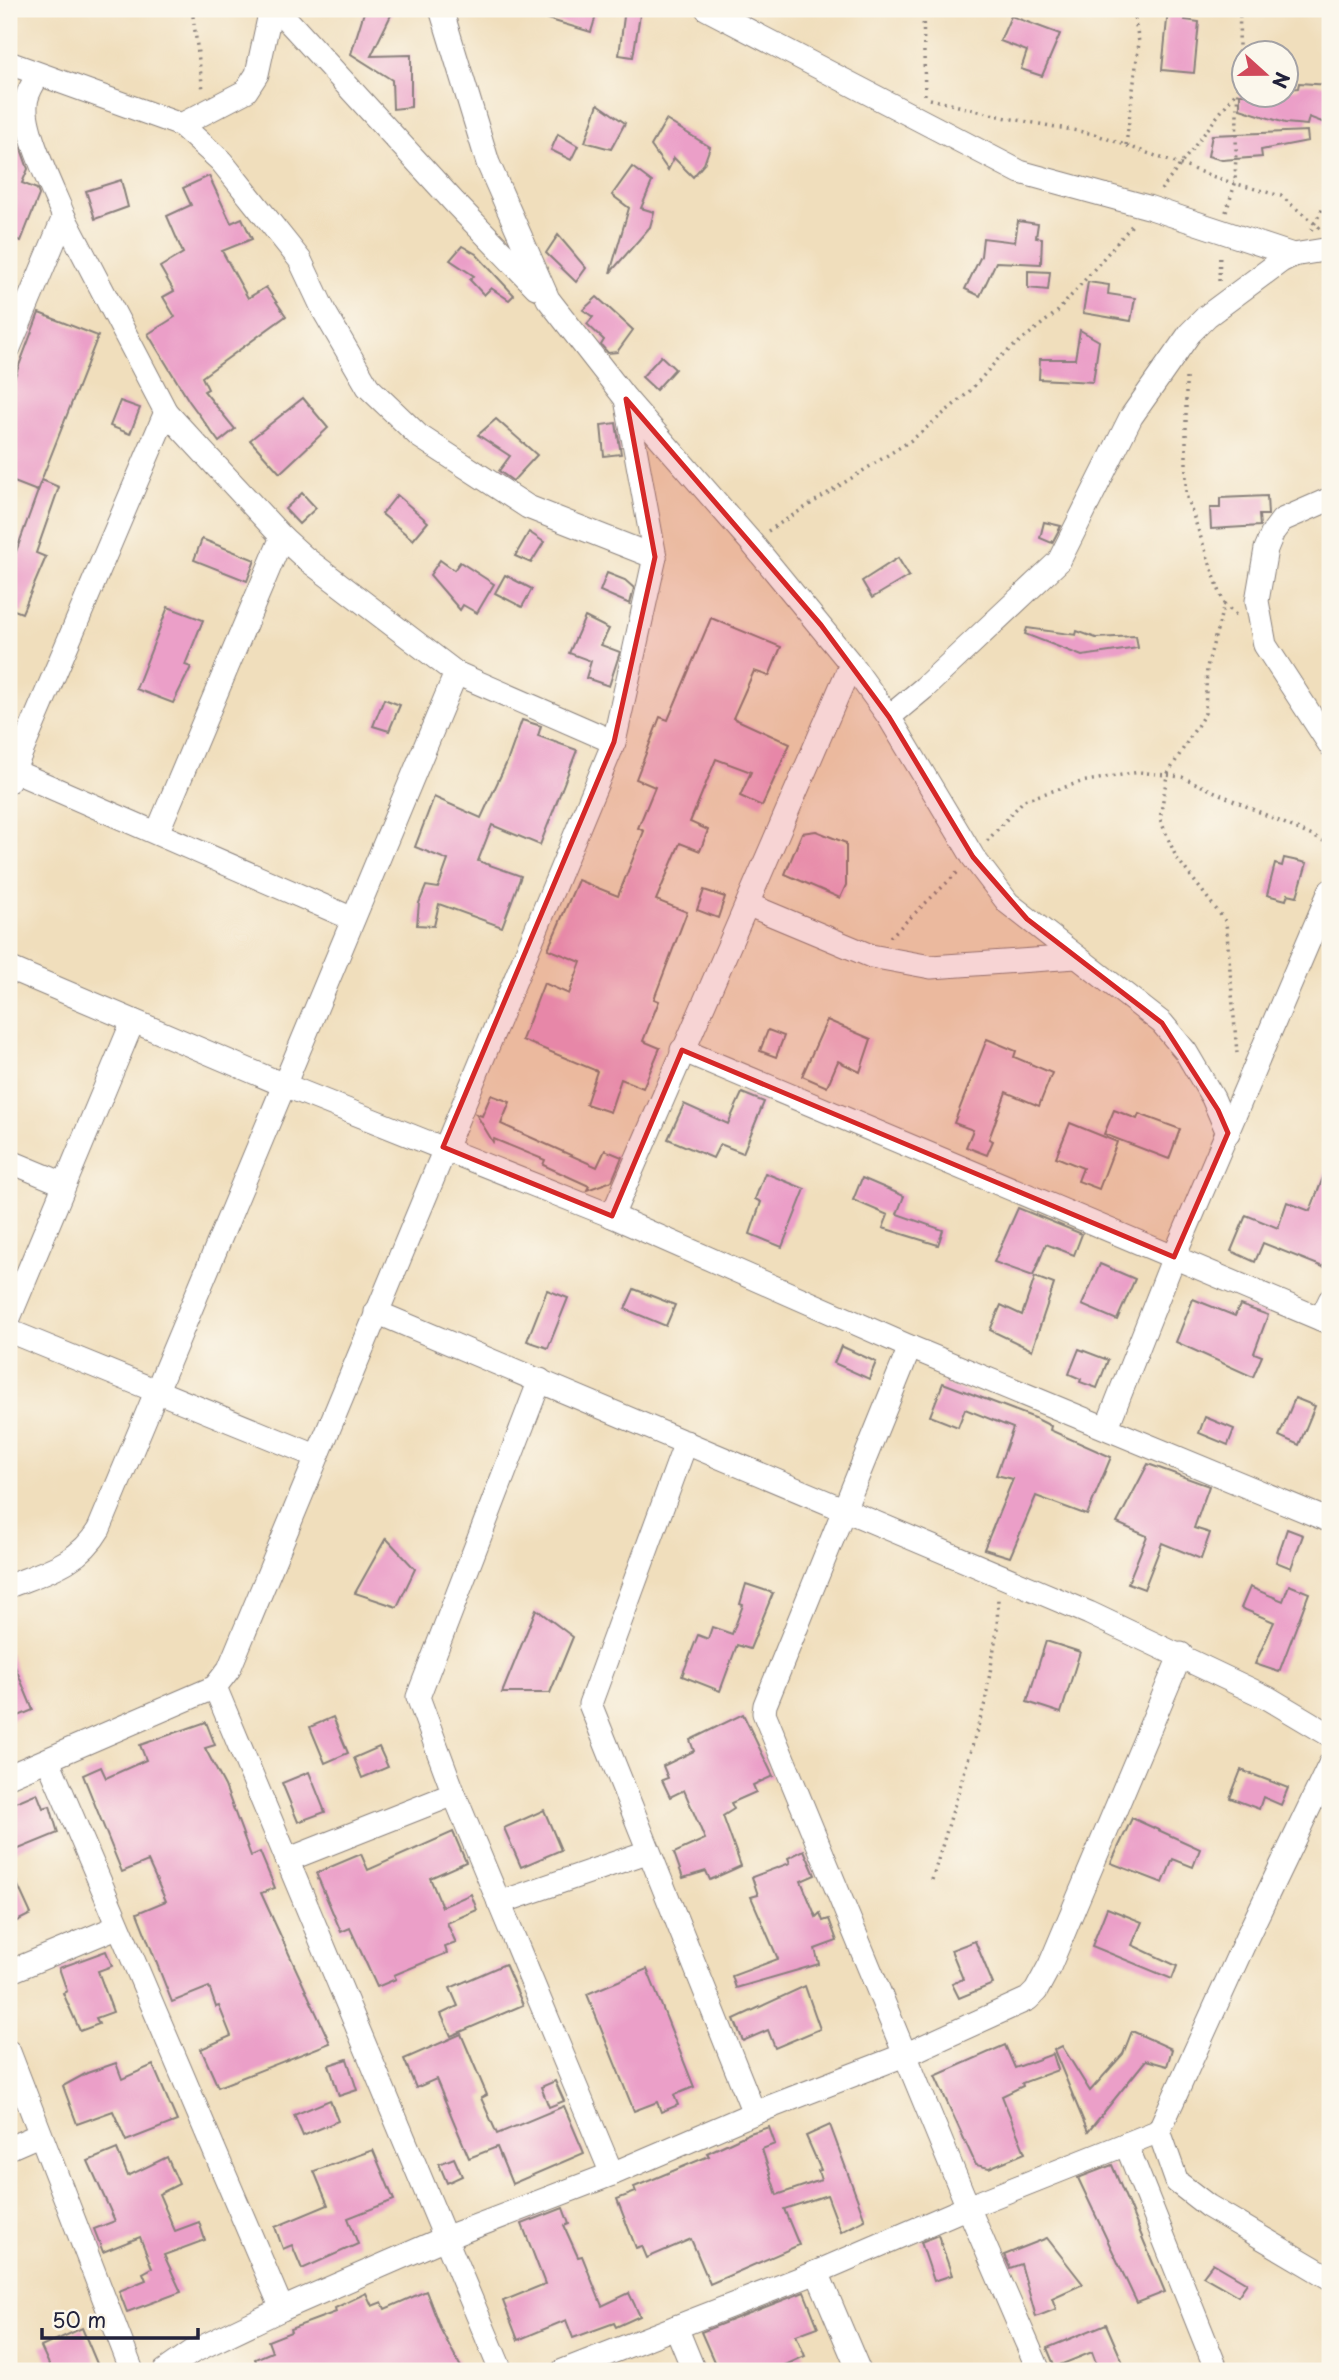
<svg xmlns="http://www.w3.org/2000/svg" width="1339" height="2380" viewBox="0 0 1339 2380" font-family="'Playpen Sans',sans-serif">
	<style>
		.building { fill: #eb9fc8 }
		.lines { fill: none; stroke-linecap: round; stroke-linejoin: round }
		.street-casing { stroke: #89807c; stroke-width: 25 }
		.path { stroke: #89807c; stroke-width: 3.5; stroke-dasharray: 2 5; stroke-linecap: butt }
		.street { stroke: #fff; stroke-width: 23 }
		.marked { fill: #d62828; fill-opacity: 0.2; stroke: #d62828; stroke-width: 5; stroke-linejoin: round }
	</style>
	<rect width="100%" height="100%" fill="#fbf7ec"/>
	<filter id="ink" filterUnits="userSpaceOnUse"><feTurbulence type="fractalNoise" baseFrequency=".0143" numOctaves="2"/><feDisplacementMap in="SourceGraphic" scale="14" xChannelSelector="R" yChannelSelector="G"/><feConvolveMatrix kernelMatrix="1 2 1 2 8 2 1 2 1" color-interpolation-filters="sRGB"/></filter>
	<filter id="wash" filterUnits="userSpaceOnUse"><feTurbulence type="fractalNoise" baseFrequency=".00686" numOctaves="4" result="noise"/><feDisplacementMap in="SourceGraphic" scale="28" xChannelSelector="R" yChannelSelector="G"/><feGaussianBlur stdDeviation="1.57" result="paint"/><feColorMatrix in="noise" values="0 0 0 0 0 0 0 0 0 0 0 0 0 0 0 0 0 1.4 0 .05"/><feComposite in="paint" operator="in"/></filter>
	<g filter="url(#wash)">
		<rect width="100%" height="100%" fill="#f0debc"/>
		<g id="blocks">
			<g class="building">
				<polygon points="365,9 394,9 371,56 411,55 411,107 393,109 392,80 351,54"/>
				<polygon points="527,9 598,9 591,32 527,13"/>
				<polygon points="625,9 641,9 633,57 619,55"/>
				<polygon points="1168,10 1186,11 1185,20 1199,22 1194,73 1162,70"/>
				<polygon points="1011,16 1060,34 1042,76 1021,69 1027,51 1000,41"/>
				<polygon points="1299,83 1330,85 1330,125 1309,117 1307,125 1285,123 1240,109 1240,94 1286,94 1286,89 1298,88"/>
				<polygon points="598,104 625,123 611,149 585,142"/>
				<polygon points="666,120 710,147 704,164 693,177 674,158 668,170 651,146"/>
				<polygon points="1307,131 1308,141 1261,150 1262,157 1222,160 1208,156 1212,135"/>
				<polygon points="558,134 578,146 571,160 551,150"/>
				<polygon points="9,139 19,143 28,169 22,183 37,189 39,195 21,241 9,237"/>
				<polygon points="632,167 652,182 641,208 654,212 650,227 610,273 629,208 612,195"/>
				<polygon points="209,176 231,223 242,218 252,239 222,251 248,298 266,287 286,316 202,377 208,389 204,391 235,429 219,442 189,401 148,334 175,317 163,297 174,291 160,267 183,253 167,216 191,205 183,188"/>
				<polygon points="121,180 128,207 95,219 86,191"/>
				<polygon points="1018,221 1038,224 1036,237 1042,238 1041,264 996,262 980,296 965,289 981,256 983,238 1015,242"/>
				<polygon points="558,235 586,268 576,282 546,253"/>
				<polygon points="462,246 476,254 514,295 509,300 491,288 484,295 470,280 474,276 450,260"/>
				<polygon points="1028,271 1050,272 1048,290 1028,288"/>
				<polygon points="1088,282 1109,285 1108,294 1135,298 1131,321 1083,313"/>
				<polygon points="597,297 633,330 617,352 608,353 601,345 604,340 587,324 593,317 583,310"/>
				<polygon points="39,313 98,336 37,491 9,480 9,392"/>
				<polygon points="1080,330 1099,341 1093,382 1039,379 1040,359 1075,359"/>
				<polygon points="661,356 675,369 656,390 642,377"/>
				<polygon points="303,398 328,428 280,473 250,440"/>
				<polygon points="120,401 140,408 130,434 110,426"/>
				<polygon points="496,419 537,455 513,481 499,471 510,456 478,435"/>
				<polygon points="616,423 621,454 604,456 601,425"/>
				<polygon points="42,480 59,487 36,553 46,557 22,613 9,608 9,571"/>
				<polygon points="302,493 316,508 299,524 285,509"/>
				<polygon points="397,495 428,522 413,540 382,514"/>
				<polygon points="1267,496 1268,515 1259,515 1260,526 1211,529 1210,508 1220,508 1220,498"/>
				<polygon points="1044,522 1061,526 1052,543 1040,538"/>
				<polygon points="529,532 544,542 531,563 515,556"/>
				<polygon points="202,539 255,560 247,581 194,560"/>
				<polygon points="898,558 909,576 872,598 862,581"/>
				<polygon points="440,560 454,570 460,562 494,584 477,613 463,605 460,610 430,575"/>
				<polygon points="607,573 625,580 634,588 630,604 600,591"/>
				<polygon points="505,575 532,589 522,607 495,593"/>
				<polygon points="168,607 203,620 185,665 191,667 173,703 136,689"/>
				<polygon points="585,617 609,629 601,645 620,652 609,686 586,678 591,661 569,653"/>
				<polygon points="711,618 781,647 769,676 754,671 733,718 790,744 762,806 740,796 751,772 716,759 690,822 708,830 700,851 680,843 656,900 687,912 654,999 659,1001 643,1041 660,1048 643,1088 621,1079 610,1112 586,1104 597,1071 522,1040 544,983 569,994 581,962 548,949 578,880 618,896 644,831 638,828 655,787 636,779 660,717 668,720"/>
				<polygon points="1027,628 1076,635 1077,631 1096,638 1136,636 1138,648 1082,656 1025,634"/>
				<polygon points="384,699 400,705 389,731 373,726"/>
				<polygon points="522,720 541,726 538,736 577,750 540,845 492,825 478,861 521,876 502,927 439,904 434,926 417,925 419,903 426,886 438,888 448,860 415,847 434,797 481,818 507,762"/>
				<polygon points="816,831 846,843 846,885 840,898 785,874 802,833"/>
				<polygon points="1284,858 1307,863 1297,896 1288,894 1286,900 1267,895 1275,864 1282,866"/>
				<polygon points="704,890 725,897 718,918 697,910"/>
				<polygon points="827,1020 871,1039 860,1072 838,1061 827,1087 802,1076"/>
				<polygon points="768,1030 784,1036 776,1057 760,1051"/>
				<polygon points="987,1039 1016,1051 1014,1057 1052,1073 1039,1106 1006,1092 989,1139 993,1141 987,1155 966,1147 973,1130 954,1123"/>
				<polygon points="742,1093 764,1102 743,1153 720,1144 713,1158 668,1139 684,1104 728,1124"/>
				<polygon points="491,1095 510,1102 501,1124 597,1167 605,1150 622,1157 612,1181 587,1190 589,1186 543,1165 545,1160 494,1139 493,1142 476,1114 482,1116"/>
				<polygon points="1114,1110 1137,1119 1139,1114 1180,1129 1169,1159 1104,1134"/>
				<polygon points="1070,1123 1117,1142 1099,1189 1078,1181 1083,1168 1056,1157"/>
				<polygon points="1329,1162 1330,1250 1323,1267 1263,1243 1255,1262 1231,1251 1246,1215 1278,1228 1287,1202 1310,1211"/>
				<polygon points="765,1173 805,1189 782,1247 750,1234 761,1202 755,1199"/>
				<polygon points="862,1178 904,1196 897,1214 943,1230 938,1245 883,1228 888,1215 853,1200"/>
				<polygon points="1018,1208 1082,1234 1074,1255 1046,1244 1033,1276 994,1262"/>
				<polygon points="1100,1264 1135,1279 1117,1320 1082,1305"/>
				<polygon points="1035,1277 1054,1284 1032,1350 990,1330 1001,1305 1022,1315"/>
				<polygon points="634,1289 675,1305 666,1326 625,1309"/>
				<polygon points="547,1290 568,1298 548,1348 527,1341"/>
				<polygon points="1193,1299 1235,1316 1240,1305 1268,1315 1254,1353 1262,1356 1253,1377 1176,1342"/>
				<polygon points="841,1346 876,1362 869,1379 834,1363"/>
				<polygon points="1079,1349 1108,1360 1097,1388 1080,1382 1081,1379 1069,1374"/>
				<polygon points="943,1383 1035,1418 1051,1426 1050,1430 1111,1457 1087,1515 1036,1496 1010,1557 984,1549 1013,1479 996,1475 1013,1428 965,1409 958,1427 930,1416"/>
				<polygon points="1295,1398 1315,1406 1299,1445 1279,1436"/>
				<polygon points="1205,1417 1234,1429 1228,1445 1199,1433"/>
				<polygon points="1148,1464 1209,1486 1194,1528 1210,1533 1201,1559 1162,1543 1144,1589 1128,1583 1147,1536 1117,1523"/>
				<polygon points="1287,1529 1303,1535 1291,1568 1276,1562"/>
				<polygon points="386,1538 415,1569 397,1607 355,1593"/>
				<polygon points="746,1584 773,1593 750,1649 737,1645 720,1691 682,1676 698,1635 708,1639 712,1627 732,1634 743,1605 740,1604"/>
				<polygon points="1289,1585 1309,1593 1279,1672 1255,1664 1274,1622 1241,1608 1250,1587 1283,1601"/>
				<polygon points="536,1609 573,1637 550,1693 502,1693"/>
				<polygon points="1046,1641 1080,1652 1061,1713 1027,1702"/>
				<polygon points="9,1652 33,1710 9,1720"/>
				<polygon points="743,1714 773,1776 753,1785 756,1792 731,1803 734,1809 723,1816 741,1866 710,1880 706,1871 683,1878 674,1853 705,1839 684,1790 670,1797 662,1780 668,1778 663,1766 694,1751 690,1740"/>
				<polygon points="333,1717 348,1753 325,1763 310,1727"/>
				<polygon points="206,1722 215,1745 205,1748 225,1786 251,1856 260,1852 275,1888 261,1893 330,2043 218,2087 201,2049 231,2036 219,2006 216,2007 209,1987 172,2002 137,1913 166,1901 148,1861 122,1872 83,1775 101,1767 106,1778 146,1760 140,1745"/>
				<polygon points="379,1747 388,1767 362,1778 354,1758"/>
				<polygon points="1241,1770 1288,1788 1281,1805 1263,1797 1259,1809 1230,1798"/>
				<polygon points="309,1772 325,1812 298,1822 282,1783"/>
				<polygon points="37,1793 43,1808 50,1806 58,1833 9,1853 9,1805"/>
				<polygon points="544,1810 561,1850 521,1867 504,1828"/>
				<polygon points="1132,1818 1200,1849 1193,1867 1173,1859 1163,1883 1111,1863"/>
				<polygon points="453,1832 466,1862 430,1878 442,1907 471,1894 477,1910 447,1923 456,1943 445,1947 447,1953 394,1975 396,1979 377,1987 350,1928 341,1932 316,1873 361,1854 368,1870"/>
				<polygon points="804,1850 815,1875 801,1881 816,1917 820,1913 823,1921 829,1919 837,1941 815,1949 819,1964 736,1988 732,1976 778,1959 751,1897 758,1895 752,1877 790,1863 788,1858"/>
				<polygon points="9,1866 31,1914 9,1925"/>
				<polygon points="1107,1908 1142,1922 1132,1945 1177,1966 1172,1979 1092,1946"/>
				<polygon points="975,1941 993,1984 959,1998 952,1984 963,1979 951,1950"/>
				<polygon points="106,1951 112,1966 98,1971 113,2012 96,2018 99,2024 80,2031 63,1993 67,1991 59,1968"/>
				<polygon points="505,1964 523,2005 451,2036 441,2014 458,2006 450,1988"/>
				<polygon points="647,1969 694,2087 674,2095 678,2105 661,2112 657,2102 634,2111 587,1994"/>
				<polygon points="805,1986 820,2029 775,2048 768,2030 743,2041 734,2019"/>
				<polygon points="1132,2031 1172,2049 1167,2066 1146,2060 1088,2132 1054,2050 1062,2046 1090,2091 1123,2054"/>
				<polygon points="461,2034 487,2095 481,2098 497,2134 564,2106 584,2153 512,2184 497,2147 469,2158 436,2079 416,2088 404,2059"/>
				<polygon points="1005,2045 1015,2068 1053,2054 1058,2070 1022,2083 1023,2086 1002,2096 1025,2153 989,2168 976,2165 935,2076"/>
				<polygon points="347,2059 357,2090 339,2096 329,2065"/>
				<polygon points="116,2063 122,2079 153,2065 177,2121 126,2141 113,2111 77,2124 63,2086 87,2073"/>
				<polygon points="555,2081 564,2101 549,2107 541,2087"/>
				<polygon points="330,2100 338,2121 303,2136 294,2115"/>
				<polygon points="830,2125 865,2220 841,2232 827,2195 784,2209 799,2245 710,2284 691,2239 647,2258 642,2246 636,2248 617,2199 636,2192 634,2187 709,2156 707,2153 750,2133 769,2127 775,2144 762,2149 777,2195 821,2180 818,2171 821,2170 806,2136"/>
				<polygon points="117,2149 128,2176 167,2157 179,2184 159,2194 175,2231 199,2222 205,2240 164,2255 181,2292 127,2312 119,2291 146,2280 143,2273 152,2268 140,2237 103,2252 94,2229 115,2221 88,2161"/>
				<polygon points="373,2150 394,2200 348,2218 358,2244 302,2269 292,2245 283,2249 275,2227 328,2205 314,2171"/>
				<polygon points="454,2158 462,2176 447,2183 439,2164"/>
				<polygon points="1112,2165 1165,2292 1137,2303 1078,2178"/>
				<polygon points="563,2208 569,2224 564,2226 578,2257 582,2256 602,2306 629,2293 640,2316 616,2327 614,2323 573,2338 566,2320 518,2340 503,2301 545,2284 522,2224"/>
				<polygon points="938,2235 952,2275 934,2281 921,2242"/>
				<polygon points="1047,2238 1083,2284 1052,2298 1056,2309 1036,2317 1021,2264 1010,2268 1004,2255"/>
				<polygon points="1213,2263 1247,2283 1238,2296 1203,2276"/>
				<polygon points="426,2291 441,2330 463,2371 260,2371 255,2359 272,2352 268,2341 291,2332 290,2329 336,2312 335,2308 366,2293 372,2306 382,2302 385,2309"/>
				<polygon points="804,2292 818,2327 796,2335 805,2356 781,2367 783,2371 718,2371 701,2332"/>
				<polygon points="1106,2324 1123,2363 1099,2371 1092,2352 1055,2367 1047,2348"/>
				<polygon points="82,2328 98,2366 87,2371 52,2371 41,2347"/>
			</g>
		</g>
	</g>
	<g filter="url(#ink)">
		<use href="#blocks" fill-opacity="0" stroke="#89807c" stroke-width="2"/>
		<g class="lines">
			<defs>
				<g id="street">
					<polyline points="277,9 454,202 536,287"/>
					<polyline points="441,9 488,163 548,299 626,399 751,542 851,664 889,717 973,857 1008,903 1162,1023 1186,1052 1213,1098 1228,1133"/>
					<polyline points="707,9 1020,172 1148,207 1293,255"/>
					<polyline points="9,63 181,125 221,161 300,260 324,311 368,387 419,436 528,507 655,557"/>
					<path d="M38 75C33 85 26 93 26 105 24 132 53 190 64 217L166 412 282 537 305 558 456 673 614 742"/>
					<polyline points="181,125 246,91 257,74 271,9"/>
					<polyline points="9,348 64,217"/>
					<polyline points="1330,499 1282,520 1273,532 1266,549 1257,601 1265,645 1330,745"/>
					<polyline points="889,717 924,688 1059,561 1131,417 1190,333 1207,316 1281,261 1293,255 1330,249"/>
					<polyline points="9,769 353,919"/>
					<polyline points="9,781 166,412"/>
					<polyline points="157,833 282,537"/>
					<polyline points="749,905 871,956 931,967 1076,957"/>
					<polyline points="9,968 284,1085 612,1216 910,1347 1330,1521"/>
					<polyline points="682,1050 1330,1323"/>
					<polyline points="9,1161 64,1184"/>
					<polyline points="612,1216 851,664"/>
					<polyline points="376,1312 1089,1613 1268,1698 1330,1735"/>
					<polyline points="9,1318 133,1021"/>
					<polyline points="1321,1319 1330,1300"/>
					<polyline points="9,1331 316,1456"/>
					<polyline points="910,1347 765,1705 764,1713 968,2207 1039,2371"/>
					<polyline points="540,1380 418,1697 454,1794 612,2174"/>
					<polyline points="1107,1427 1174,1257 1330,891"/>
					<polyline points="686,1442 590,1704 754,2113"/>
					<path d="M9 1586C44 1572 79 1564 99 1529L456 673"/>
					<polyline points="215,1687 501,2371"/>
					<polyline points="48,1760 282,2309"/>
					<polyline points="1330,1764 1247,1937 1159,2131 1177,2182 1208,2206 1330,2278"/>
					<polyline points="9,1776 215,1687 229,1669 614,742 655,557 626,399"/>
					<polyline points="287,1860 454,1794"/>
					<polyline points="499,1903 647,1852"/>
					<polyline points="9,1972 117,1927"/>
					<polyline points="9,2052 132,2371"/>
					<polyline points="1126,2144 1217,2371"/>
					<polyline points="9,2148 39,2135"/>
					<polyline points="817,2272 859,2371"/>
					<polyline points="676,2327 694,2371"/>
					<polyline points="165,2371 192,2352 282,2309 445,2238 612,2174 754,2113 907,2054 1028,1999 1036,1991 1050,1965 1181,1654"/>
					<polyline points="563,2371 817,2272 968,2207 1159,2131"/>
				</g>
			</defs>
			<use href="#street" class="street-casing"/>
			<g class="path">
				<polyline points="192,9 203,90"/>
				<polyline points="923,9 925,98"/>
				<polyline points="930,99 1007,118 1094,134 1226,181 1281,196 1320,228"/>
				<polyline points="1126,145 1139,42 1133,9"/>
				<polyline points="1161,190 1236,92"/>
				<polyline points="1226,212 1235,184 1240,9"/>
				<polyline points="1311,230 1330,195"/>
				<polyline points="1219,281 1220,253"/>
				<polyline points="1186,378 1186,495 1224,604 1207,667 1205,713 1167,775 1160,819 1176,857 1226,922 1237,1053"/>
				<polyline points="768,531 913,439 968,393 999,358 1057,312 1134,223"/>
				<polyline points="1224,604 1238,617"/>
				<polyline points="987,841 1024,800 1081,782 1139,772 1182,777 1330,844"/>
				<polyline points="890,937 958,872"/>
				<polyline points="932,1880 985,1703 997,1630 998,1597"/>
			</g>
			<use href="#street" class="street"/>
		</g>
	</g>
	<path class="marked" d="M626 399 821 625 889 717 973 857 1027 919 1162 1023 1218 1110 1228 1133 1174 1257 682 1050 612 1216 443 1147 614 742 655 557Z"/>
	<rect width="1339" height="2380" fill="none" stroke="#fbf7ec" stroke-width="35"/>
	<g transform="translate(1265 74) rotate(111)"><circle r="33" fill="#fbf7ec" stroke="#a4a2a5" stroke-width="2"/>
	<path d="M0-5L12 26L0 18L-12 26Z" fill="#d1495b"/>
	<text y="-10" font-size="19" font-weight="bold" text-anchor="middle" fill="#22223b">N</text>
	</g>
	<path d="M42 2328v10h156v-10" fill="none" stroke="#22223b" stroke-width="3.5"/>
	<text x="52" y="2328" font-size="21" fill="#22223b" stroke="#fbf7ec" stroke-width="5" paint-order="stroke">50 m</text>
</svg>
